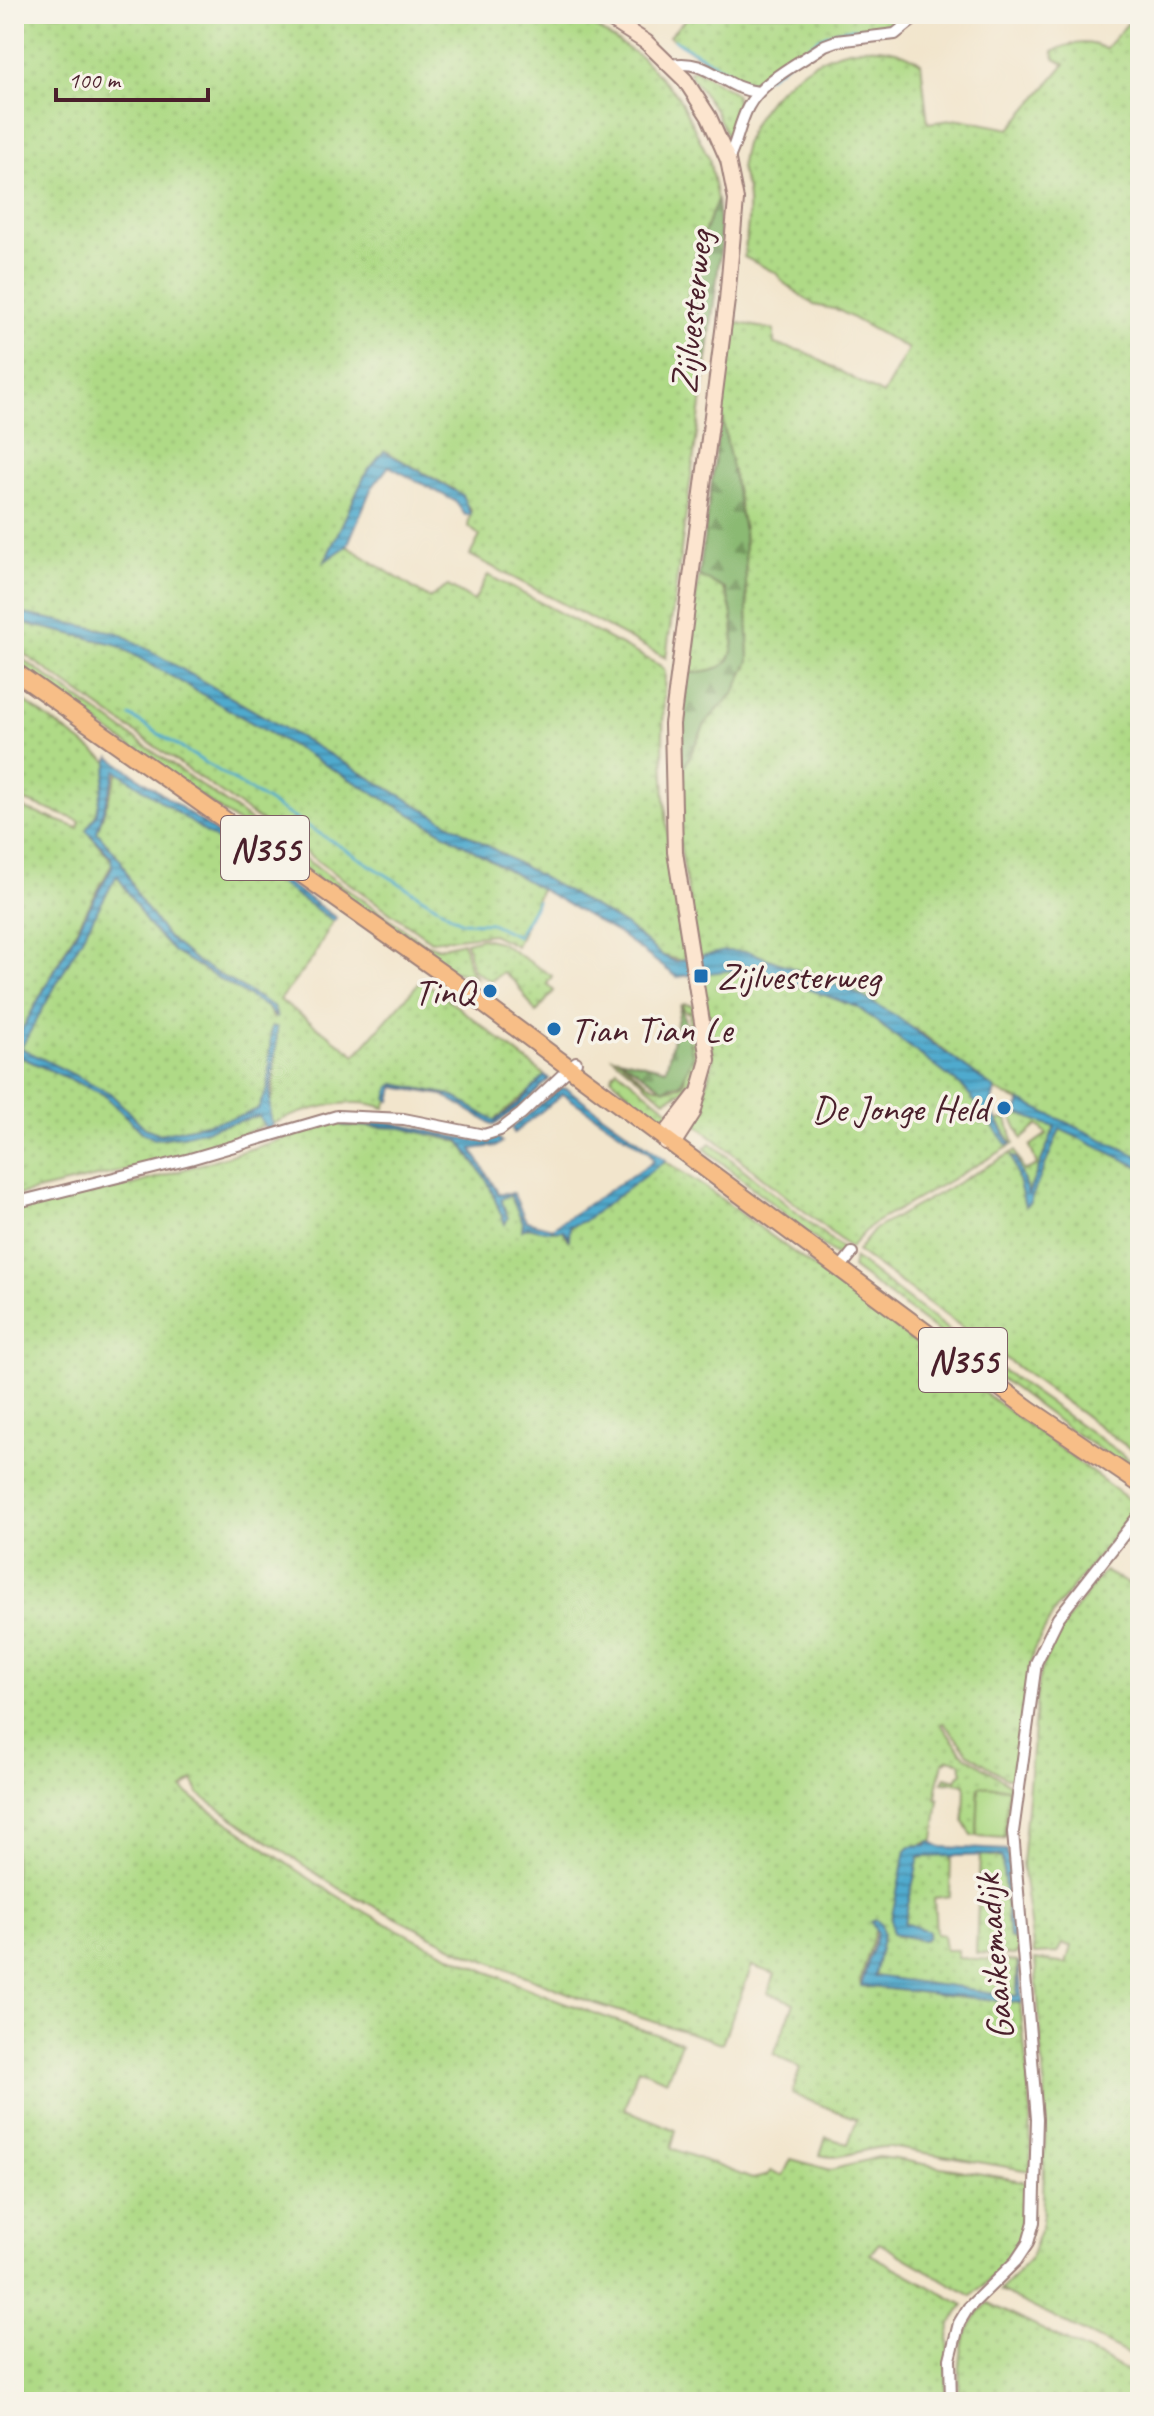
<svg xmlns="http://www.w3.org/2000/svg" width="1154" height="2416" viewBox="0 0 1154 2416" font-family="Caveat,sans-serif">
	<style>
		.grass { fill: url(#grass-dots); stroke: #7c7c58; stroke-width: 2 }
		.forest { fill: url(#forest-firs); stroke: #6a6c4f; stroke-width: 2 }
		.garden { fill: #afda86; stroke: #7c7c58; stroke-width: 2 }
		.water { fill: url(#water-rules); stroke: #4d647c; stroke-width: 2 }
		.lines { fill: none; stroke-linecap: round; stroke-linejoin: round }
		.stream { stroke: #50aace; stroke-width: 3 }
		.street-casing { stroke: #9e827c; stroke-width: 14 }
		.secondary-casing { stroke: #9e827c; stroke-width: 18 }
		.primary-casing { stroke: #9e827c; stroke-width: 20 }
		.street { stroke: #fff; stroke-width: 10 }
		.secondary { stroke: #fce5cf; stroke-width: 14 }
		.primary { stroke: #f7be87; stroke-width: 16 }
		.poi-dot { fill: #1f6fb2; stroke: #f7f3e8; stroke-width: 3 }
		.labels { text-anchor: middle; stroke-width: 7; stroke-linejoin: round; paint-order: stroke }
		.shield { fill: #f7f3e8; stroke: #7e5f64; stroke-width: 2 }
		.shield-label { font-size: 36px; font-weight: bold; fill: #4a1f2b }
		.street-label { font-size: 38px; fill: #4a1f2b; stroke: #f7f3e8 }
		.poi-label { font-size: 38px; fill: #4a1f2b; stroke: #f7f3e8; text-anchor: start }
	</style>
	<defs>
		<pattern id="grass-dots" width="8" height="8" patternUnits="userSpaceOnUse" patternTransform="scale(2)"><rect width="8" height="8" fill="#afda86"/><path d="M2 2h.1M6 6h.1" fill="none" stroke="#98bb74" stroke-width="1.8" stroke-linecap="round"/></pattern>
		<pattern id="forest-firs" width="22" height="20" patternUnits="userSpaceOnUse" patternTransform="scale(2)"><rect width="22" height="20" fill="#8bba73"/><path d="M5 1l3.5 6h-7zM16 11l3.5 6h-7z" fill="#74975f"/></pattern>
		<pattern id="water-rules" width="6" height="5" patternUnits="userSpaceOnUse" patternTransform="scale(2)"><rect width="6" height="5" fill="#50aace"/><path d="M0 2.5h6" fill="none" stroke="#448aa7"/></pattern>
	</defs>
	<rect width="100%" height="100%" fill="#f7f3e8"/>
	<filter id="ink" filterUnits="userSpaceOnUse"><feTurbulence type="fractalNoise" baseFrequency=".0125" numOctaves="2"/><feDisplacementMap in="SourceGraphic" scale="16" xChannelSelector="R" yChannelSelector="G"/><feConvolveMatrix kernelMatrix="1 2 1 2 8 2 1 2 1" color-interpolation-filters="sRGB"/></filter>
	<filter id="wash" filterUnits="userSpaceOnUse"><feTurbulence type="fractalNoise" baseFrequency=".006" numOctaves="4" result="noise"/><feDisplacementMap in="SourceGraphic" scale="32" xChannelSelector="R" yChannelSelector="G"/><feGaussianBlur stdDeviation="1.8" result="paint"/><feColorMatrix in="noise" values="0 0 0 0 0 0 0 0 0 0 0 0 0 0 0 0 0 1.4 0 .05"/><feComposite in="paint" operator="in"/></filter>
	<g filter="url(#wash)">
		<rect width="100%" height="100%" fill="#f2e5cc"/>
		<g class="grass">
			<path d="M14 14H575L641 57 678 96 709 158 717 200 695 256 688 296 704 383 666 658 470 555 480 536 468 526 471 510 453 489 385 451 366 473 326 559 347 546 429 598 448 586 474 601 488 575 661 666 665 671C659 766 667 862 685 956L682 961 661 955 625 925 119 633 14 612Z"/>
			<polygon points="691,14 909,14 890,28 835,30 752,82 725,74 669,36"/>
			<path d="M1136 14H1140V1157L995 1090 924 1035 852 991 750 952 699 958 680 845 679 778 706 722 734 693 749 661 744 530 721 412 734 322 774 330V344L805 352 883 395 908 349 838 310 814 305 784 283 776 273 744 257C747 235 750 211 747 190 745 182 740 174 741 166 746 89 851 15 921 63L928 123 960 119 1010 129 1065 64 1055 59 1053 52C1068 42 1091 40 1105 49Z"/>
			<polygon points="695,69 735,93 739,115 730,143 715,110 688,72"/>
			<path d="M699 576 719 583C733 597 742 654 723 666 712 672 697 672 685 674Z"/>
			<polygon points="14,621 115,644 541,889 516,946 492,934 431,941 14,647"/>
			<polygon points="14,653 424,943 439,948 463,942 470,971 476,977 443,968 14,664"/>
			<polygon points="14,694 109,762 96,815 86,830 113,862 14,1044 14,805 78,828 80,821 14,797"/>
			<path d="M119 769 333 921 313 958 280 1000 356 1055 422 979 545 1075 544 1079 494 1121 451 1095 395 1084 385 1108C351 1095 303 1110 272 1124L267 1113 273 1093 277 1032 272 1027 268 1087 258 1109 242 1116 160 1134 145 1128 110 1093 23 1051 21 1044 117 875 149 926 174 952 268 1008 273 1018 274 1007 196 961 167 937 138 897 120 859 99 836 97 832Z"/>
			<polygon points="482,938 499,942 552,976 547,984 554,991 536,1013 516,983 503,972 491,981 473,970 466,942"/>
			<path d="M750 967C786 980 826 990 859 1008 914 1038 976 1091 1007 1144L1011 1142 997 1120 1007 1119 1014 1144 871 1225 850 1248 695 1123 713 1062 702 972Z"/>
			<path d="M685 1004 694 1006 701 1050 697 1066 685 1090 665 1100 613 1057 619 1058C637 1075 661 1100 684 1083L690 1011 686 1012 681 1005Z"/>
			<polygon points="14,1054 103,1094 142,1132 162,1139 260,1116 264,1123 263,1126 192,1155 14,1196"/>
			<polygon points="617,1069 673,1113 660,1117 645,1109 611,1077"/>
			<polygon points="1017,1113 1055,1127 1028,1194 1016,1158 1012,1157 1025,1206 1060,1129 1140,1167 1140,1456 857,1251 875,1229 1015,1151 1024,1171 1037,1165 1030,1146 1047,1134 1038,1125 1022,1139 1012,1118"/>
			<path d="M342 1121 343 1126 403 1128 460 1142 488 1182 505 1224 501 1199 510 1195 523 1222 522 1230 528 1227 545 1231 563 1230 568 1239 570 1226 665 1161 709 1190 1135 1504 1134 1511 1057 1607 1033 1651 1012 1777 1006 1778 968 1753 944 1723 941 1724 962 1753 1011 1785 1007 1836 1004 1838 1007 1788 979 1786 977 1836H972L964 1822 965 1784 943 1782 946 1777 956 1780 963 1772 960 1762 949 1759 943 1763C940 1775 937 1785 936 1798L939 1799 934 1840 906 1850 896 1936 925 1940 929 1932 904 1923 918 1858 951 1854 950 1896 934 1898 936 1934 943 1935 945 1950H957V1958L1017 1961V1996L878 1977 873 1972 883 1935 876 1928 860 1982 861 1986 1020 2003 1030 2100 1031 2171 890 2147C867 2145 842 2162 820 2155L826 2137 848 2144 857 2119 792 2094 800 2068 774 2054 794 2003 768 1993 775 1974 752 1966 722 2043 593 2003 459 1950 338 1888 209 1802 198 1793 193 1780 183 1789C202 1808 225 1819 247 1835 376 1933 527 1994 681 2042L667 2080 638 2068 624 2109 676 2130 671 2148 752 2179 766 2176 771 2171 783 2176 791 2159 831 2170 878 2157 895 2159 1023 2181C1051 2227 1002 2268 972 2296L879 2243 870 2254 964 2305 950 2325 945 2402H14V1210L136 1184Z"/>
			<polygon points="711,1143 847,1253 845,1255 837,1257 704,1148"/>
			<polygon points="854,1258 988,1360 1140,1467 1134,1472 1070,1430 852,1268"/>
			<path d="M1104 1571 1140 1590V2360L1000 2291 1029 2260 1042 2225 1046 2109 1035 1959 1066 1964 1071 1946 1062 1944 1057 1953 1034 1954 1022 1864 1038 1681C1050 1639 1077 1606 1104 1571Z"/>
			<polygon points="980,1854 1002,1858 1009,1938 1017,1940 1018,1953 1014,1955 976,1953"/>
			<path d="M988 2303 1140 2377V2402H959C960 2360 956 2334 988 2303Z"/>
		</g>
		<g class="forest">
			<polygon points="717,200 721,245 704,383 688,296 695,256"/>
			<path d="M721 412 744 530 749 661 734 693 706 722 679 778 685 674C697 672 712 672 722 666 742 655 732 606 725 589L699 576Z"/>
			<polygon points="681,1005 693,1057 681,1083 664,1089 619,1058 666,1069"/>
		</g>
		<polygon class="garden" points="979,1786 1008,1788 1004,1838 977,1836"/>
		<g class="water">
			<polygon points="384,451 462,495 471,515 465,515 455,501 389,466 371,489 347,546 325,561 366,473"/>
			<polygon points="14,612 119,633 625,925 661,955 675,962 725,951 750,952 852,991 893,1014 995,1089 990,1109 1011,1144 1007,1145 965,1089 857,1007 750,968 677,977 619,934 115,644 14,621"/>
			<path d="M110 757 336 918 333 921 116 770 97 832 120 859 138 897 167 937 196 961 274 1007 277 1019 268 1008 174 952 149 926 117 875 21 1048 110 1093 145 1128 160 1134 242 1116 258 1109 268 1087 271 1027H277C278 1058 264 1100 273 1127L266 1130 259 1116 183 1136 154 1139 142 1132 103 1094 14 1054V1044L112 867 111 857 86 830 96 815Z"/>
			<polygon points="545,1075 549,1079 524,1104 494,1125 443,1095 394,1087 391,1101 387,1099 390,1087 395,1084 451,1095 495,1121 518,1104"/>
			<polygon points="561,1088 567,1089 666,1160 584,1221 570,1226 569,1239 563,1230 545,1231 528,1227 522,1230 523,1222 510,1195 501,1199 508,1218 505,1224 488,1182 460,1141 403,1128 342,1125 342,1121 389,1122 476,1141 498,1138 502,1142 497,1146 472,1149 498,1193 513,1193 526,1221 552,1228 654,1161 649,1152 563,1094 514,1133 512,1128"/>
			<polygon points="1021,1101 1140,1157 1140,1167 1060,1129 1030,1202 1025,1206 1012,1157 1016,1158 1028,1194 1055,1127 1017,1113"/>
			<polygon points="929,1841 941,1847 1007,1850 1017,1940 1009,1938 1002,1858 996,1855 919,1857 904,1923 928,1931 928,1937 923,1940 892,1934 891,1920 906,1850 910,1846 927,1845"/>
			<polygon points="876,1920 881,1924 883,1935 874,1976 1017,1996 1019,1961 1022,2003 861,1986 877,1933 871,1922"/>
		</g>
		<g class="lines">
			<g class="stream">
				<path d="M674 40 749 84C779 76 801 46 829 34 856 22 882 37 907 18"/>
				<polyline points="130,716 462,922 491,923 517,936 537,901"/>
			</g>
		</g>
	</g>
	<g filter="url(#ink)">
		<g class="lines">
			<defs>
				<g id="street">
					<path d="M671 65C710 58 721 88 758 92"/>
					<path d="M728 160C737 143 739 124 748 107 762 80 801 62 825 45L836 41 895 34 920 14"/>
					<polyline points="14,1203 190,1159 337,1116 404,1119 484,1135 500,1130 521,1114 576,1062"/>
					<polyline points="841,1267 852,1253"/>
					<polyline points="951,2402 950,2359 959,2323 968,2308 1016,2261 1028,2243 1034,2222 1037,2119 1013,1832 1036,1663 1058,1618 1140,1514"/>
				</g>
				<g id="secondary">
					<polyline points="602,14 646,42 685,80 709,117 728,160 736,200 727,300 672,724 675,852 708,1060 693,1113 677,1138 666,1142"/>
					<polyline points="666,1142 668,1131 695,1096"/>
				</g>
				<polyline id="primary" points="14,671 450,979 1029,1409 1140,1484"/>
			</defs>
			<use href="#street" class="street-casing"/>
			<use href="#secondary" class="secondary-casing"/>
			<use href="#primary" class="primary-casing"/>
			<use href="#street" class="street"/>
			<use href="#secondary" class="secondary"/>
			<use href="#primary" class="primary"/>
		</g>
	</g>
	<g class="poi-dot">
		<rect x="693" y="968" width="16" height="16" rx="4"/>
		<circle cx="490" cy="991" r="8"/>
		<circle cx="554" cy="1029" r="8"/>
		<circle cx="1004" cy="1108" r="8"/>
	</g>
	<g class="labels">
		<g class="shield">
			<rect x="221" y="816" width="88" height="64" rx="6"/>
			<rect x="919" y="1328" width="88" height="64" rx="6"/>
		</g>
		<g class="shield-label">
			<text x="265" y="861">N355</text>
			<text x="963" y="1373">N355</text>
		</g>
		<g class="street-label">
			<text transform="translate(691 312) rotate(-84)" y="13">Zijlvesterweg</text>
			<text transform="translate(993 1957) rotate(-95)" y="13">Gaaikemadijk</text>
		</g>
		<g class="poi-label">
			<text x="717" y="989">Zijlvesterweg</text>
			<text x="474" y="1004" text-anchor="end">TinQ</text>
			<text x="570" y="1042">Tian Tian Le</text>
			<text x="988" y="1121" text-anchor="end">De Jonge Held</text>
		</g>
	</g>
	<rect width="1154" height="2416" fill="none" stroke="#f7f3e8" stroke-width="48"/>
	<path d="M56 88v12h152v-12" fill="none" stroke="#4a1f2b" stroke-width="4"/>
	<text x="68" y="88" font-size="24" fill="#4a1f2b" stroke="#f7f3e8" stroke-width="6" paint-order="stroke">100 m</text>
</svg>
